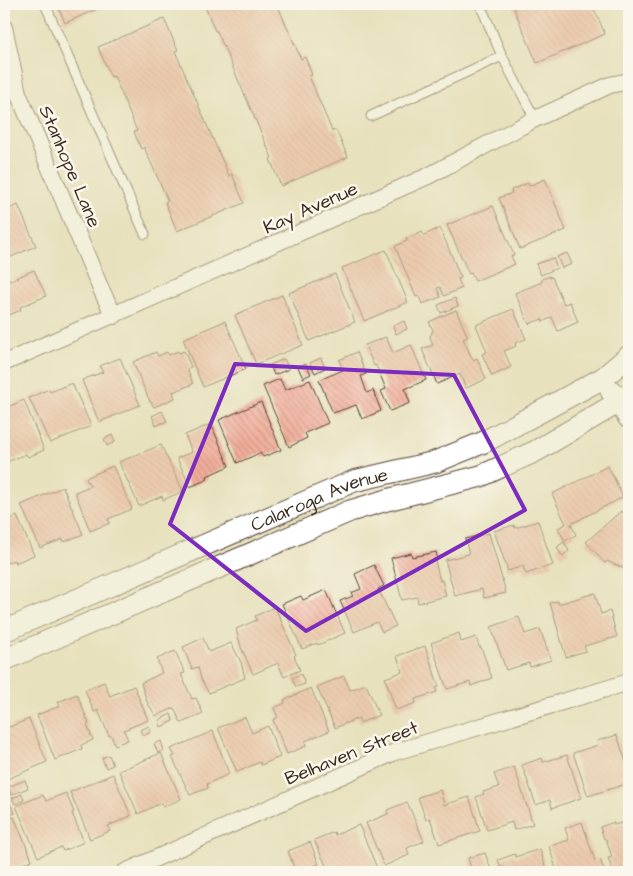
<svg xmlns="http://www.w3.org/2000/svg" width="633" height="876" viewBox="0 0 633 876" font-family="'Architects Daughter',sans-serif">
	<style>
		.building { fill: url(#building-back-hatch) }
		.lines { fill: none; stroke-linecap: round; stroke-linejoin: round }
		.service-casing { stroke: #554536; stroke-width: 11 }
		.minor-casing { stroke: #554536; stroke-width: 18 }
		.tertiary-casing { stroke: #554536; stroke-width: 23 }
		.service { stroke: #fff; stroke-width: 9 }
		.minor { stroke: #fff; stroke-width: 16 }
		.tertiary { stroke: #fff; stroke-width: 21 }
		.marked { fill: none; stroke: #7b2cbf; stroke-width: 4; stroke-linejoin: round }
		.labels { text-anchor: middle; stroke-width: 5; stroke-linejoin: round; paint-order: stroke }
		.street-label { font-size: 19px; fill: #3b2a1e; stroke: #fbf7ec }
	</style>
	<defs>
		<pattern id="building-back-hatch" width="6" height="6" patternUnits="userSpaceOnUse" patternTransform="scale(1.25)"><rect width="6" height="6" fill="#f2ae9b"/><path d="M-1 5l2 2M0 0l6 6M5-1l2 2" fill="none" stroke="#c58e7e"/></pattern>
	</defs>
	<rect width="100%" height="100%" fill="#fbf7ec"/>
	<filter id="ink" filterUnits="userSpaceOnUse"><feTurbulence type="fractalNoise" baseFrequency=".02" numOctaves="2"/><feDisplacementMap in="SourceGraphic" scale="10" xChannelSelector="R" yChannelSelector="G"/><feConvolveMatrix kernelMatrix="1 2 1 2 8 2 1 2 1" color-interpolation-filters="sRGB"/></filter>
	<filter id="wash" filterUnits="userSpaceOnUse"><feTurbulence type="fractalNoise" baseFrequency=".0096" numOctaves="4" result="noise"/><feDisplacementMap in="SourceGraphic" scale="20" xChannelSelector="R" yChannelSelector="G"/><feGaussianBlur stdDeviation="1.12" result="paint"/><feColorMatrix in="noise" values="0 0 0 0 0 0 0 0 0 0 0 0 0 0 0 0 0 1.4 0 .05"/><feComposite in="paint" operator="in"/></filter>
	<g filter="url(#wash)">
		<rect width="100%" height="100%" fill="#e7e1be"/>
		<g id="blocks">
			<g class="building">
				<polygon points="57,4 103,4 96,7 97,9 65,23"/>
				<polygon points="204,4 277,4 301,59 305,57 312,75 309,76 332,131 336,130 348,157 281,186 270,159 272,158 217,31 215,31"/>
				<polygon points="512,4 592,4 605,34 537,63"/>
				<polygon points="164,19 178,50 175,51 229,176 232,174 244,203 177,231 165,202 168,201 144,147 141,149 134,132 137,131 114,76 111,77 98,47"/>
				<polygon points="545,179 566,230 520,249 499,198 512,193 511,190 528,183 529,186"/>
				<polygon points="4,185 10,199 4,201"/>
				<polygon points="18,205 36,246 4,260 4,211"/>
				<polygon points="493,206 514,255 511,256 515,264 475,281 471,273 469,274 447,225"/>
				<polygon points="440,228 461,278 458,279 462,288 444,296 440,287 437,288 441,297 422,304 419,296 416,297 395,246 407,241 406,239 422,232 424,235"/>
				<polygon points="386,250 408,302 364,321 342,268"/>
				<polygon points="567,253 572,264 562,268 557,257"/>
				<polygon points="553,258 557,268 541,275 536,264"/>
				<polygon points="34,270 46,296 20,307 21,310 4,317 4,276 6,275 9,281"/>
				<polygon points="335,274 355,322 309,341 289,293"/>
				<polygon points="550,276 550,278 552,277 564,304 570,302 578,322 558,331 552,317 543,322 542,319 529,324 515,293 542,282 542,279"/>
				<polygon points="282,295 303,345 256,364 235,315"/>
				<polygon points="455,298 458,306 441,313 438,305"/>
				<polygon points="513,309 526,339 515,343 516,346 504,351 511,367 492,376 482,354 487,352 476,325"/>
				<polygon points="456,310 468,337 463,339 473,360 477,358 486,379 466,388 460,374 437,384 422,349 433,345 430,337 433,330 429,322"/>
				<polygon points="225,321 246,369 203,387 183,339"/>
				<polygon points="404,321 407,329 396,334 393,326"/>
				<polygon points="386,337 393,353 411,345 426,380 405,389 410,403 390,411 381,391 386,389 376,365 374,366 365,345"/>
				<polygon points="178,351 179,353 184,351 191,367 187,369 193,384 173,392 175,398 154,407 151,402 150,402 133,362 156,352 158,356 167,352 169,355"/>
				<polygon points="357,352 366,374 361,376 367,393 373,390 381,411 362,419 356,405 333,413 319,380 343,370 339,360"/>
				<polygon points="120,358 140,405 99,422 82,380 103,372 100,366"/>
				<polygon points="321,358 325,368 315,373 310,363"/>
				<polygon points="284,359 289,369 274,375 270,365"/>
				<polygon points="306,364 311,374 303,378 298,367"/>
				<polygon points="280,379 285,390 310,380 328,423 305,433 307,438 289,447 263,386"/>
				<polygon points="72,383 91,426 50,443 29,398 49,389 50,392"/>
				<polygon points="24,400 44,450 28,457 26,454 4,463 4,414 7,413 5,408"/>
				<polygon points="261,402 281,450 263,457 260,453 237,463 219,420"/>
				<polygon points="162,411 167,421 156,426 152,416"/>
				<polygon points="211,424 229,466 207,476 208,479 190,487 177,458 192,452 185,435"/>
				<polygon points="112,435 115,442 107,446 104,439"/>
				<polygon points="161,445 183,491 163,500 162,496 139,506 119,462"/>
				<polygon points="113,466 132,509 108,519 110,523 90,531 75,492 90,486 86,478"/>
				<polygon points="608,466 623,497 571,524 576,535 565,541 558,528 566,524 552,494"/>
				<polygon points="63,487 83,534 64,542 63,539 40,548 21,505"/>
				<polygon points="621,511 629,519 629,565 625,569 607,561 605,563 586,542"/>
				<polygon points="17,516 34,555 15,563 14,560 4,564 4,522"/>
				<polygon points="538,521 553,565 526,574 523,566 508,571 494,531 514,525 515,528"/>
				<polygon points="489,533 506,593 484,598 482,589 455,596 445,560 469,554 465,539"/>
				<polygon points="564,542 569,551 562,556 557,547"/>
				<polygon points="436,552 438,560 435,561 440,581 442,580 446,596 418,603 417,597 402,600 391,558 411,553 412,557"/>
				<polygon points="374,565 384,586 378,589 396,626 382,632 377,622 354,632 340,601 353,596 351,593 361,589 355,574"/>
				<polygon points="326,590 345,633 318,645 317,643 302,649 282,604 301,596 303,600"/>
				<polygon points="595,593 601,614 610,611 617,637 584,646 586,651 566,657 550,603 558,601 558,604"/>
				<polygon points="275,607 296,655 294,656 300,670 284,677 278,663 253,674 241,647 236,629 257,620 255,616"/>
				<polygon points="519,617 525,634 540,629 551,660 530,667 529,663 506,670 491,627"/>
				<polygon points="459,633 461,642 476,637 479,647 481,647 492,678 471,686 470,682 447,689 431,643"/>
				<polygon points="203,638 209,652 231,643 241,662 245,678 209,693 201,679 198,667 192,669 183,647"/>
				<polygon points="425,646 439,687 436,688 437,692 415,699 416,703 396,710 385,678 402,672 397,656"/>
				<polygon points="175,651 185,673 181,674 192,699 196,698 203,714 181,723 174,708 156,716 147,702 141,683 162,673 157,659"/>
				<polygon points="301,674 305,684 296,687 292,678"/>
				<polygon points="344,676 350,690 366,684 379,715 360,723 358,718 335,728 317,687"/>
				<polygon points="104,682 110,696 134,686 148,720 124,730 128,740 115,745 111,735 109,736 98,710 94,712 85,690"/>
				<polygon points="311,688 329,731 305,741 306,746 287,754 273,720 278,717 274,708 285,703 284,700"/>
				<polygon points="77,694 89,724 87,725 93,740 81,745 82,749 55,760 37,715 60,706 58,702"/>
				<polygon points="171,714 173,721 161,727 159,720"/>
				<polygon points="245,717 252,733 268,726 280,757 261,765 260,762 237,772 218,728"/>
				<polygon points="29,719 47,762 5,780 4,775 4,726 5,725 7,728"/>
				<polygon points="149,726 151,732 143,736 140,730"/>
				<polygon points="213,731 229,774 207,784 208,788 190,795 172,757 175,756 171,749"/>
				<polygon points="617,735 626,762 629,783 588,796 573,753 598,745 597,741"/>
				<polygon points="161,741 164,750 158,753 154,744"/>
				<polygon points="161,753 181,799 163,807 161,803 138,814 119,771"/>
				<polygon points="109,755 113,765 106,768 102,758"/>
				<polygon points="567,755 581,798 552,808 550,800 536,805 522,765 542,758 543,762"/>
				<polygon points="514,767 533,824 514,830 512,822 487,830 476,797 484,794 483,792 499,787 494,774"/>
				<polygon points="113,774 131,816 108,826 110,831 90,839 70,792"/>
				<polygon points="25,780 28,788 11,795 8,787"/>
				<polygon points="440,790 444,805 469,797 480,831 439,844 430,818 426,820 418,797"/>
				<polygon points="66,793 74,812 72,813 84,842 63,851 61,847 38,857 16,806 43,795 46,801"/>
				<polygon points="22,794 24,800 15,804 12,798"/>
				<polygon points="407,802 424,841 407,848 409,855 384,866 366,823 388,814 387,810"/>
				<polygon points="10,804 15,813 4,818 4,806"/>
				<polygon points="14,817 32,860 9,870 10,872 4,872 4,821"/>
				<polygon points="629,821 629,872 613,872 608,858 612,857 606,839 604,839 600,827 614,822 614,825"/>
				<polygon points="582,822 595,861 600,859 605,872 557,872 549,846 569,840 565,828"/>
				<polygon points="359,825 377,868 368,872 329,872 314,840 334,832 335,835"/>
				<polygon points="310,842 319,864 313,866 316,872 281,872 294,867 288,851"/>
				<polygon points="540,849 547,872 505,872 504,867 501,867 498,860 515,854 515,857"/>
				<polygon points="485,853 492,872 468,872 472,871 468,858"/>
			</g>
		</g>
	</g>
	<g filter="url(#ink)">
		<use href="#blocks" fill-opacity="0" stroke="#554536" stroke-width="1"/>
		<g class="lines">
			<defs>
				<g id="service">
					<polyline points="45,4 145,234"/>
					<polyline points="480,4 502,56 535,119"/>
					<polyline points="371,116 502,56"/>
				</g>
				<g id="minor">
					<polyline points="4,27 18,93 100,287 114,316"/>
					<polyline points="4,363 428,176 535,119 610,85 629,81"/>
					<polyline points="125,872 395,752 629,682"/>
				</g>
				<g id="tertiary">
					<polyline points="611,391 629,418"/>
					<path id="s1" d="M4 631 354 481 435 462 484 442 603 378 629 356"/>
					<polyline points="4,660 350,511 387,500 481,476 536,451 619,402 629,394"/>
				</g>
			</defs>
			<use href="#service" class="service-casing"/>
			<use href="#minor" class="minor-casing"/>
			<use href="#tertiary" class="tertiary-casing"/>
			<use href="#service" class="service"/>
			<use href="#minor" class="minor"/>
			<use href="#tertiary" class="tertiary"/>
		</g>
	</g>
	<path d="M0 0H633V876H0ZM235 364 454 375 525 510 306 631 170 524Z" fill="#e7e1be" fill-opacity=".55" fill-rule="evenodd"/>
	<path class="marked" d="M235 364 454 375 525 510 306 631 170 524Z"/>
	<g class="labels">
		<g class="street-label">
			<text transform="translate(71 166) rotate(67)" y="7">Stanhope Lane</text>
			<text transform="translate(310 207) rotate(-24)" y="7">Kay Avenue</text>
			<text dy="7" stroke="none"><textPath href="#s1" startOffset="342">Calaroga Avenue</textPath></text>
			<text transform="translate(351 752) rotate(-22)" y="7">Belhaven Street</text>
		</g>
	</g>
	<rect width="633" height="876" fill="none" stroke="#fbf7ec" stroke-width="20"/>
</svg>
